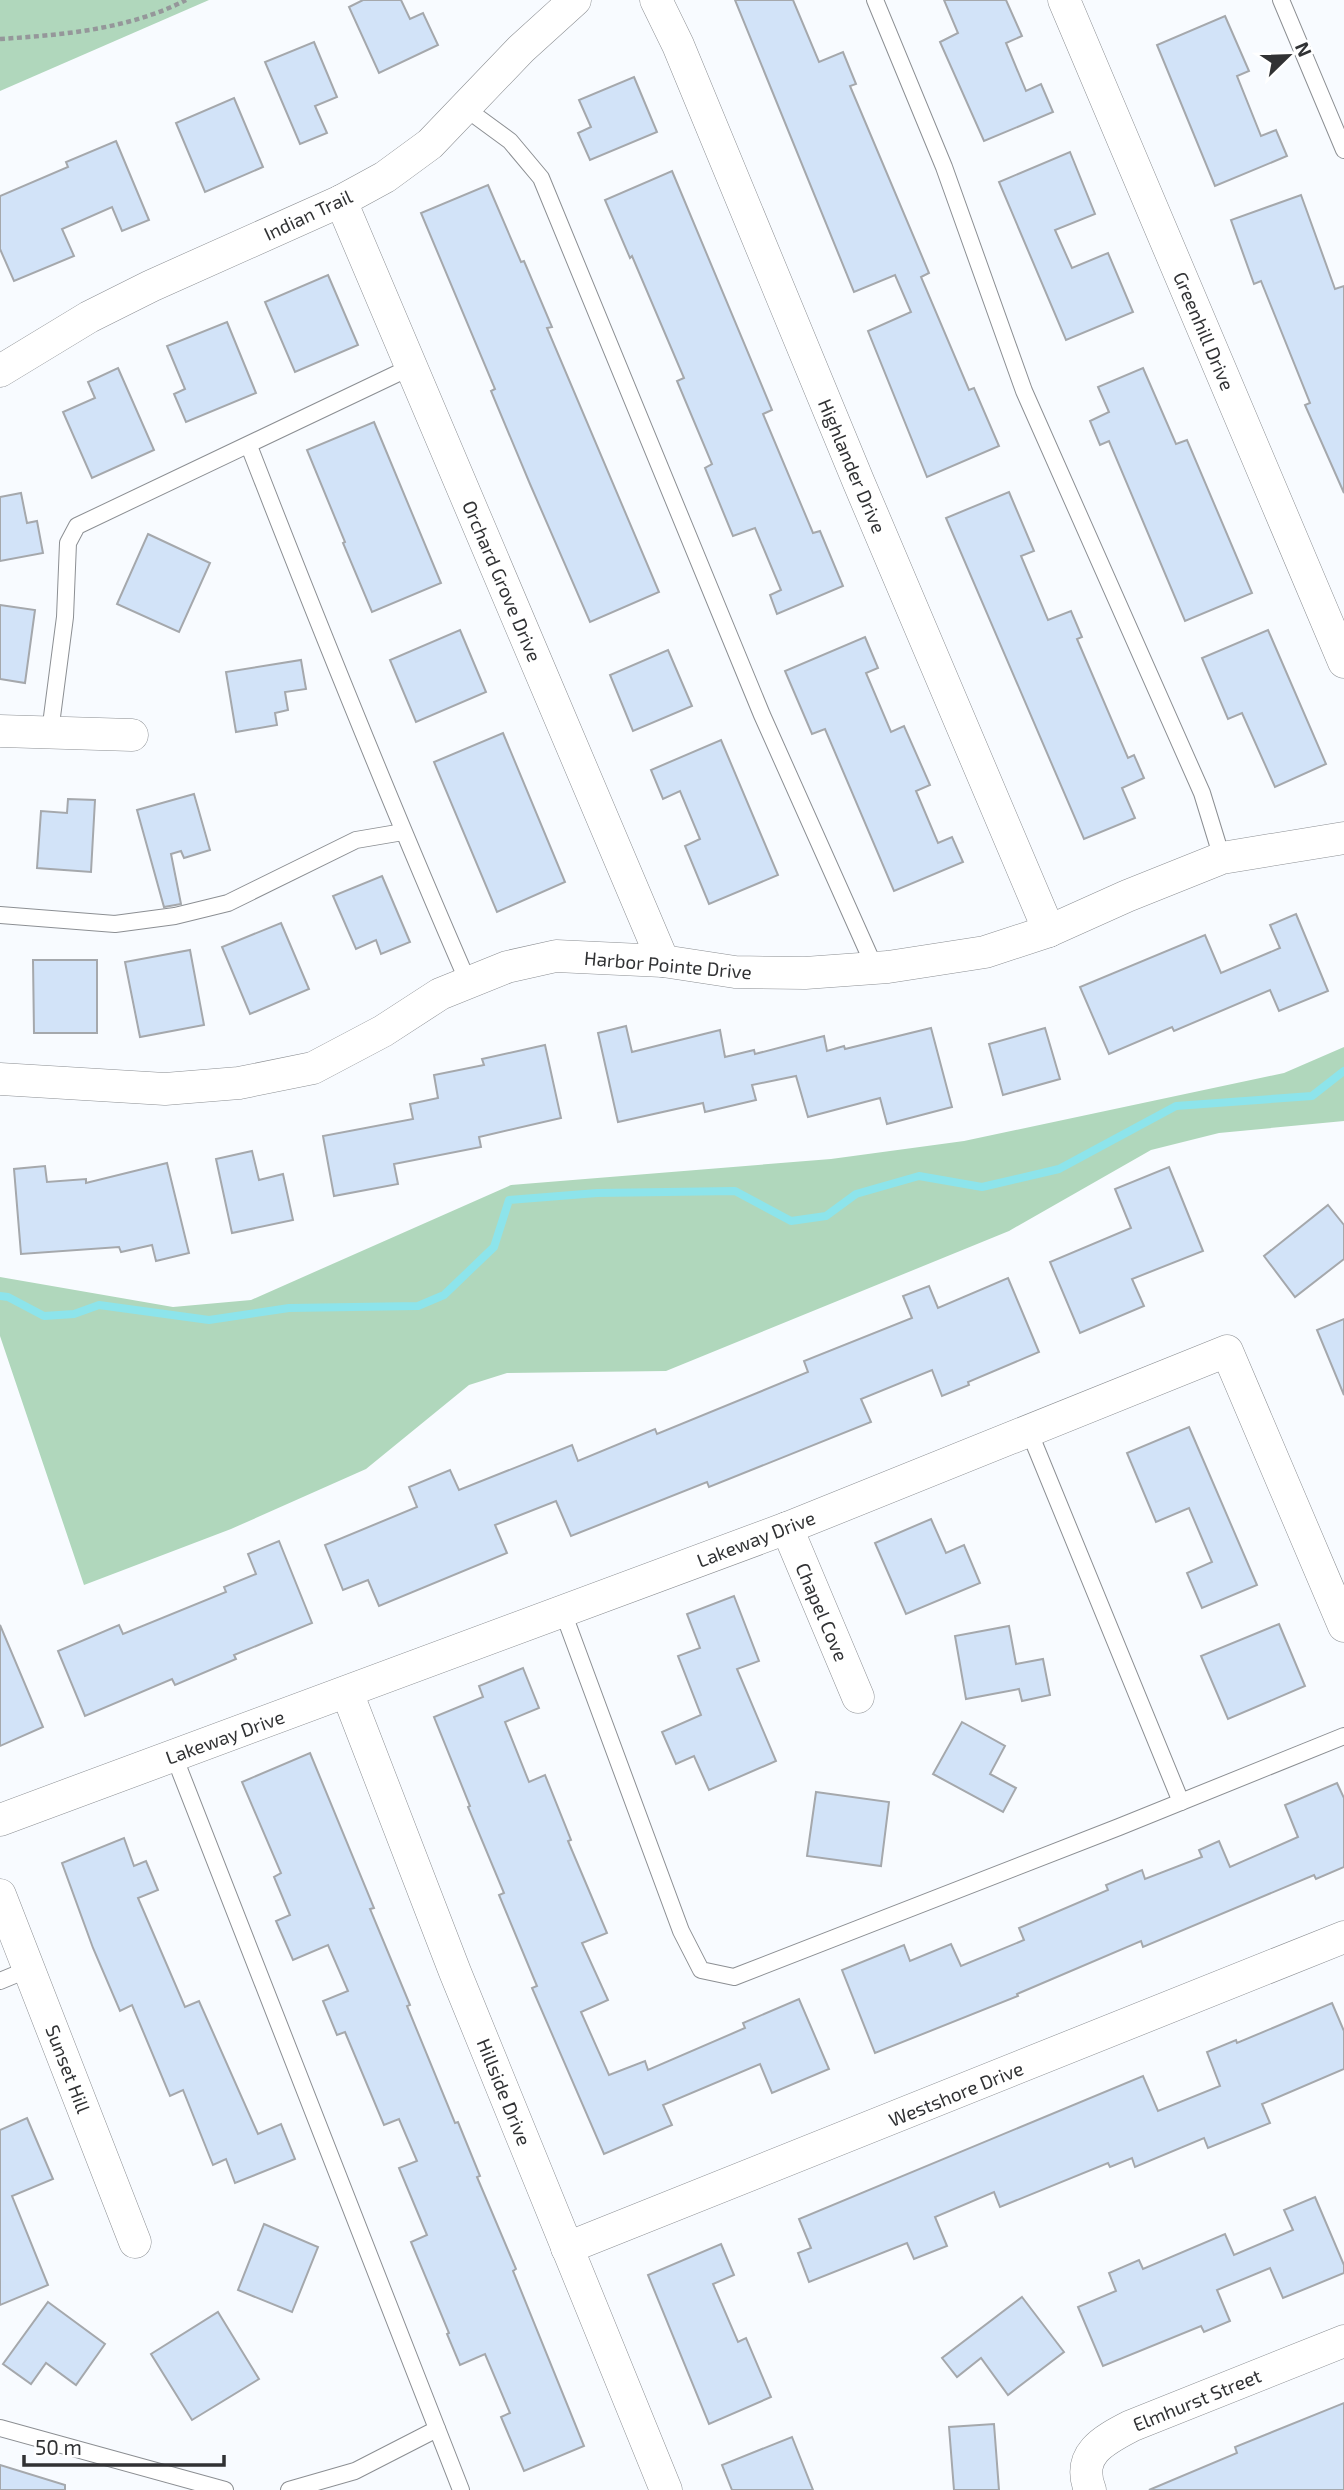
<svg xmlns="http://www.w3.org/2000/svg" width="1344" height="2490" viewBox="0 0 1344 2490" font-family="'Exo 2',sans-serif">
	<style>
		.green { fill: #b0d7bc }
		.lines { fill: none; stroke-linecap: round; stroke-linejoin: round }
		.stream { stroke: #8de4eb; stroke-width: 8 }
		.building { fill: #d2e3f8; stroke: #a5a8ac; stroke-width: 2 }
		.service-casing { stroke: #8c8f93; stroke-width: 18 }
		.minor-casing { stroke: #8c8f93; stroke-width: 33 }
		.path { stroke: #95979a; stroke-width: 4.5; stroke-dasharray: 5 3.5; stroke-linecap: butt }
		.service { stroke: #fff; stroke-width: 16 }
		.minor { stroke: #fff; stroke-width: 32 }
		.labels { text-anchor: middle; stroke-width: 5; stroke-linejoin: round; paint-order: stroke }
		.street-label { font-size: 19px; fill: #313234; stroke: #fff }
	</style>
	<rect width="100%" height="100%" fill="#f8fbff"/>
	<g class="green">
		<polygon points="0,0 209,0 0,91"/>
		<polygon points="1344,1047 1344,1121 1219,1133 1151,1150 1009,1231 666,1371 507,1373 469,1385 366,1469 231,1529 84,1585 0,1336 0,1277 173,1307 251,1300 511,1185 831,1159 964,1141 1284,1073"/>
	</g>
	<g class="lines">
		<polyline class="stream" points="0,1296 8,1297 44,1316 74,1314 99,1305 209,1320 289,1308 418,1306 444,1295 494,1247 509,1200 597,1193 735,1191 791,1221 826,1216 856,1194 919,1176 982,1187 1059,1169 1176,1106 1312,1096 1344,1071"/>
	</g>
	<g class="building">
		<polygon points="363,0 401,0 410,19 423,13 438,45 379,73 349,7"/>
		<polygon points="735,0 793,0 819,62 843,52 856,84 850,86 929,273 921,277 969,390 974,388 999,446 927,477 868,331 911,312 895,275 854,292"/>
		<polygon points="944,0 1006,0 1022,36 1006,43 1026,91 1041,84 1053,112 984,141 940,42 958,33"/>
		<polygon points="1225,16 1249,71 1237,76 1261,136 1276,130 1287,156 1215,186 1157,45"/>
		<polygon points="314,42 337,97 315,106 327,133 300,144 265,62"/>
		<polygon points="634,77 657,132 590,160 578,133 591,127 579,100"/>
		<polygon points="234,98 263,167 205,192 176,123"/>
		<polygon points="116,141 149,220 122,231 112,207 62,229 74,256 14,281 0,249 0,196 68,167 66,162"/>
		<polygon points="1070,152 1095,214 1055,230 1072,268 1108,253 1133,312 1066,340 999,182"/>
		<polygon points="672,171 772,410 763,414 813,533 820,531 843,586 777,614 770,595 781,590 755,528 733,536 705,468 712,464 677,381 684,378 632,256 630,258 605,200"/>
		<polygon points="488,185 521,262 524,261 552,327 547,328 659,592 590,622 530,484 491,391 495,389 421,213"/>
		<polygon points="1301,195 1335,289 1344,286 1344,493 1305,405 1310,403 1261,281 1254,284 1231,220"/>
		<polygon points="328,275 358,345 295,372 265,302"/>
		<polygon points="227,322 256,393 186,422 174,394 185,389 167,346"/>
		<polygon points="118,368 154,450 92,478 63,412 95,398 88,382"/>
		<polygon points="1143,368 1176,444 1187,440 1252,593 1185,621 1109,441 1100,445 1090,421 1109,412 1098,387"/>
		<polygon points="374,422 441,583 372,612 343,543 345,542 307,450"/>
		<polygon points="1009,492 1034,551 1021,556 1048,620 1071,611 1082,637 1077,639 1128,758 1134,755 1144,778 1122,788 1135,818 1084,839 946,518"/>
		<polygon points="21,493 27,523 37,521 43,553 0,561 0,497"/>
		<polygon points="148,534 210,563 179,632 117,604"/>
		<polygon points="0,605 35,610 25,683 0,679"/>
		<polygon points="460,630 486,692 416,722 390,660"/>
		<polygon points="1268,630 1326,764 1275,787 1242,713 1228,719 1202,658"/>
		<polygon points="865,637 878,668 866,673 891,732 904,726 930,785 916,791 938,843 952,837 963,862 894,891 825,729 812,734 785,671"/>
		<polygon points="668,650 692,706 633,731 610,675"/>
		<polygon points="301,660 306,689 285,692 288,710 275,713 277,725 236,732 226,672"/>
		<polygon points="503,733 565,882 497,912 434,762"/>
		<polygon points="721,740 778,875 709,904 685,846 700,839 680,791 663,799 651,770"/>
		<polygon points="194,794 210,850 184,858 181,851 171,854 181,904 164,907 137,810"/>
		<polygon points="68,799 95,800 91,872 37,868 41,811 67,813"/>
		<polygon points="382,876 410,942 381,954 376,940 356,949 333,896"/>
		<polygon points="1296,914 1328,991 1279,1011 1270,990 1174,1031 1172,1027 1109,1054 1080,987 1205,935 1221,973 1280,948 1270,925"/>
		<polygon points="281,923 309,989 250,1014 222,947"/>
		<polygon points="190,950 204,1025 140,1037 125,962"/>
		<polygon points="33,960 97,960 97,1033 34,1033"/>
		<polygon points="626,1026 632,1052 720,1030 725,1057 754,1050 755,1054 824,1036 827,1051 844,1046 845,1049 931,1028 952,1107 887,1124 880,1098 808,1117 796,1076 752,1085 756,1100 705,1112 703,1103 618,1122 598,1033"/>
		<polygon points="1045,1028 1060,1079 1003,1095 989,1044"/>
		<polygon points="545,1045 561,1118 479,1137 481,1147 394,1164 398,1184 334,1196 323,1136 413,1119 410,1104 438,1098 434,1075 484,1065 482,1059"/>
		<polygon points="252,1151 259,1180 283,1174 293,1220 232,1233 216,1159"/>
		<polygon points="167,1163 189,1253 156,1261 152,1245 121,1252 119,1247 21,1254 14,1169 45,1166 47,1182 86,1179 86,1183"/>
		<polygon points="1169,1167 1203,1251 1132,1279 1144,1306 1080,1333 1050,1262 1131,1228 1115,1189"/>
		<polygon points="1328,1205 1344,1225 1344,1259 1295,1297 1264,1256"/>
		<polygon points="1008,1278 1039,1352 968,1382 969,1385 942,1396 932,1370 861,1399 871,1422 709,1487 707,1482 571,1536 556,1501 495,1525 507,1553 379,1606 368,1580 343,1590 325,1545 417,1507 409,1487 450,1470 459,1490 572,1445 578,1461 655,1429 657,1434 808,1372 804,1361 912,1318 903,1296 929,1286 938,1308"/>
		<polygon points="1344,1319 1344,1395 1317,1330"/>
		<polygon points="1189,1427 1257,1585 1202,1608 1187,1573 1212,1562 1189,1508 1156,1522 1127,1453"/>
		<polygon points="931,1519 946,1553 964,1545 980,1583 906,1614 875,1543"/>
		<polygon points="279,1541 312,1623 234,1655 236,1659 175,1685 172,1679 85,1716 58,1651 119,1625 123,1634 226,1592 224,1587 256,1574 248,1554"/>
		<polygon points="734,1596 759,1661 737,1669 776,1761 709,1790 694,1756 676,1764 662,1732 701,1715 678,1656 700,1648 687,1614"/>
		<polygon points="1279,1624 1305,1686 1228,1719 1201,1656"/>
		<polygon points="0,1625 43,1727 0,1746"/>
		<polygon points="1009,1626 1016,1664 1043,1659 1050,1695 1022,1701 1019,1689 966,1699 955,1636"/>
		<polygon points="523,1668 539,1708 505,1722 529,1782 545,1775 571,1840 568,1841 607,1933 582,1943 608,2000 581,2012 609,2075 645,2061 648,2070 745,2028 743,2023 799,1999 829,2069 772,2093 760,2064 663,2105 672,2125 604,2154 532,1988 537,1986 499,1895 504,1893 468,1807 470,1806 434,1717 483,1697 479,1686"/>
		<polygon points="962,1722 1005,1746 990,1774 1016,1788 1003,1812 933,1774"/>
		<polygon points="310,1753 374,1908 370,1909 410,2005 407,2006 455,2123 458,2122 480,2176 477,2177 516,2269 513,2271 584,2446 524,2471 501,2417 510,2413 485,2354 460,2365 447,2334 449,2333 411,2242 427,2235 399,2168 417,2161 399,2119 384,2125 345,2032 337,2035 323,2001 348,1991 328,1945 293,1960 276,1921 290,1915 274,1877 281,1873 242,1782"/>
		<polygon points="1337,1783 1344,1798 1344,1867 1316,1879 1314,1875 1143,1947 1141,1941 1017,1994 1018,1996 875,2053 842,1970 904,1945 910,1961 951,1944 961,1966 1024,1940 1019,1928 1108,1890 1106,1885 1142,1870 1145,1879 1202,1857 1199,1850 1219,1841 1230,1867 1298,1837 1285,1805"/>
		<polygon points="816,1792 889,1802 881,1866 807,1856"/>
		<polygon points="124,1838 134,1866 146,1861 158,1890 138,1898 185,2007 199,2001 258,2134 281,2124 295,2159 235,2183 226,2159 213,2165 183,2090 170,2096 132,2005 120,2011 93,1948 62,1863"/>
		<polygon points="1332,2003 1344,2031 1344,2069 1262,2104 1270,2123 1208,2148 1204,2138 1135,2167 1132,2158 1110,2167 1108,2163 1000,2207 994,2192 935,2217 947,2246 914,2259 907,2243 809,2282 798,2253 811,2248 799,2219 1143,2076 1158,2111 1220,2086 1207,2052 1236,2040 1237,2043"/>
		<polygon points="27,2118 53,2179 12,2196 48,2285 0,2305 0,2130"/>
		<polygon points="1315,2197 1344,2265 1344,2273 1283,2298 1270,2268 1217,2290 1230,2321 1204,2332 1201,2326 1103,2366 1078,2307 1116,2291 1109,2273 1139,2260 1143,2269 1225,2234 1234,2255 1293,2230 1284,2210"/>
		<polygon points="264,2224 318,2247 292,2312 238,2290"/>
		<polygon points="721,2244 734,2275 713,2284 738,2342 746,2338 771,2397 709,2424 648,2275"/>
		<polygon points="1022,2297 1064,2352 1008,2395 981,2358 957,2377 942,2358"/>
		<polygon points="48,2302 105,2344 76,2385 46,2363 31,2384 3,2364"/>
		<polygon points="218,2312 259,2379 192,2420 151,2354"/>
		<polygon points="1344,2403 1344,2490 1149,2490 1237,2453 1235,2447"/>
		<polygon points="994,2424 999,2490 954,2490 949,2427"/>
		<polygon points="792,2437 813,2490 732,2490 722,2465"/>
		<polygon points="0,2465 65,2485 65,2490 0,2490"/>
	</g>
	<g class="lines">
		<defs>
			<g id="service">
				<polyline points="875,0 944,167 1024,391 1202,793 1222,858"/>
				<polyline points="1281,0 1344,150"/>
				<polyline points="465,108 510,141 541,178 762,715 875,968"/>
				<path d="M249 446C319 626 391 805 468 982"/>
				<polyline points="50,732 65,617 68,543 77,526 411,367"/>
				<polyline points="0,915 115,924 175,916 228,903 356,840 403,832"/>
				<polyline points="1029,1431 1181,1802"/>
				<polyline points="563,1612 681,1931 701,1970 734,1977 1119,1827 1344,1736"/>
				<polyline points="174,1756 461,2490"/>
				<polyline points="0,1981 29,1969"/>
				<polyline points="0,2428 225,2490"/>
				<polyline points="289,2490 355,2471 437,2429"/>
			</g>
			<g id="minor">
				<polyline points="656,0 678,45 859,483 1049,931"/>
				<polyline points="1064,0 1344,662"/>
				<polyline points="341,201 663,961"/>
				<polyline points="0,371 89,317 151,286 341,201 385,177 430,144 521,49 575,0"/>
				<polyline points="0,731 132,735"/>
				<polyline points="0,1079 165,1089 239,1083 313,1068 383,1031 440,994 507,967 556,956 663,961 735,972 805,973 888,967 985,952 1049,931 1127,896 1222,858 1344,838"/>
				<polyline points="787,1528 858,1697"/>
				<polyline points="347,1692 455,1972 666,2490"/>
				<polyline points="0,1820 787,1528 1227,1351 1344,1626"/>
				<polyline points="0,1895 135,2242"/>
				<polyline points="567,2248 1344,1937"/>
				<path d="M1090 2490C1076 2454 1104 2440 1131 2426L1344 2341"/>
			</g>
		</defs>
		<use href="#service" class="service-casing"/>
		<use href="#minor" class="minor-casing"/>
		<path class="path" d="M0 39C63 35 130 29 186 0"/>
		<use href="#service" class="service"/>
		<use href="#minor" class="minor"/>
	</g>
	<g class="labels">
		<g class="street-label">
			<text transform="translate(308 215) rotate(-25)" y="7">Indian Trail</text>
			<text transform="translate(1204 331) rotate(67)" y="7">Greenhill Drive</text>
			<text transform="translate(852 466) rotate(67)" y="7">Highlander Drive</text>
			<text transform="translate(502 581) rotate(67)" y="7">Orchard Grove Drive</text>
			<text transform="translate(668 965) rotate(5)" y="7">Harbor Pointe Drive</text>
			<text transform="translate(756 1539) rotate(-21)" y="7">Lakeway Drive</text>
			<text transform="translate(822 1612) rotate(67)" y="7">Chapel Cove</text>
			<text transform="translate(225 1737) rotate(-20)" y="7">Lakeway Drive</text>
			<text transform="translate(68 2069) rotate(69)" y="7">Sunset Hill</text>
			<text transform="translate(504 2092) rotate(68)" y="7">Hillside Drive</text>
			<text transform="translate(956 2094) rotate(-22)" y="7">Westshore Drive</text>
			<text transform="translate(1197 2400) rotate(-22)" y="7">Elmhurst Street</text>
		</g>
	</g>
	<g transform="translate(1288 56) rotate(67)" stroke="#ffffff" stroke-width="5" paint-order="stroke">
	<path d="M0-5L12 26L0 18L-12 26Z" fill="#313234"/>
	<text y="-10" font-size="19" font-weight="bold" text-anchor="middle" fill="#313234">N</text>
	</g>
	<path d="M24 2455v10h200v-10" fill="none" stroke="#313234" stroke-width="3.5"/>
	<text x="35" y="2455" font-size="21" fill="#313234" stroke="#ffffff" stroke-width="5" paint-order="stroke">50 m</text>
</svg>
